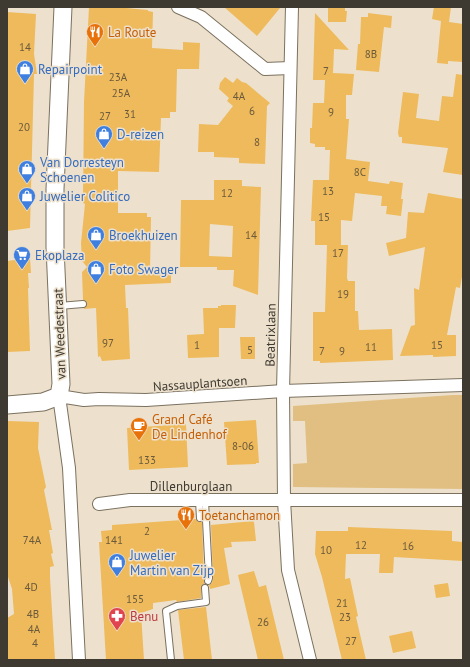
<svg xmlns="http://www.w3.org/2000/svg" width="470" height="667" viewBox="0 0 470 667" font-family="'PT Sans',sans-serif">
	<style>
		.green { fill: #e1bf82 }
		.building { fill: #eeba5b; fill-rule: evenodd }
		.lines { fill: none; stroke-linecap: round; stroke-linejoin: round }
		.lane-casing { stroke: #7b715f; stroke-width: 8 }
		.street-casing { stroke: #7b715f; stroke-width: 14 }
		.secondary-casing { stroke: #7b715f; stroke-width: 19 }
		.lane { stroke: #fff; stroke-width: 6 }
		.street { stroke: #fff; stroke-width: 12 }
		.secondary { stroke: #fff; stroke-width: 17 }
		.labels { text-anchor: middle; stroke-width: 3; stroke-linejoin: round; paint-order: stroke }
		.number-label { font-size: 11px; fill: #6a593c }
		.food-label { font-size: 13px; fill: #c56008; stroke: #ede1cd; text-anchor: start }
		.shop-label { font-size: 13px; fill: #366cbe; stroke: #ede1cd; text-anchor: start }
		.street-label { font-size: 13px; fill: #3e3931; stroke: #ede1cd }
		.health-label { font-size: 13px; fill: #be3a42; stroke: #ede1cd; text-anchor: start }
	</style>
	<rect width="100%" height="100%" fill="#ede1cd"/>
	<polygon class="green" points="453,395 463,395 463,489 293,487 293,464 307,463 305,421 293,421 293,406"/>
	<g class="building">
		<polygon points="89,7 115,7 148,10 148,11 153,12 152,48 183,50 183,42 200,43 199,69 177,69 176,112 170,112 170,118 161,118 159,172 118,171 118,213 147,213 147,217 151,217 150,272 171,271 171,283 125,285 126,308 128,308 130,359 102,361 100,356 98,357 96,308 83,309 86,307 87,304 86,301 83,300 82,272 87,267 82,261 81,243 85,204 83,203 83,195 84,102"/>
		<polygon points="224,7 262,7 261,8 280,8 257,36"/>
		<polygon points="328,7 345,7 345,11 347,11 346,22 328,22"/>
		<polygon points="434,7 451,7 449,22 463,24 463,62 448,61 448,64 437,63 441,21 432,19"/>
		<polygon points="7,12 36,14 34,54 37,74 34,74 30,228 7,231"/>
		<polygon points="315,13 349,50 334,49 333,73 354,74 352,95 346,95 346,119 349,119 346,159 370,162 368,181 389,184 390,181 403,183 401,199 403,199 401,216 386,214 387,206 381,206 382,196 355,193 352,221 341,220 341,245 348,245 347,278 348,281 355,281 355,311 358,311 359,330 392,329 393,360 320,363 320,361 313,361 313,312 325,312 327,245 315,245 315,221 311,221 313,180 329,180 330,150 325,150 325,147 315,147 315,144 310,143 310,128 312,128 313,103 324,103 325,80 313,80"/>
		<polygon points="368,13 392,16 391,28 384,27 379,72 356,70 358,44 360,44 361,17 368,17"/>
		<polygon points="456,74 463,75 463,175 443,172 448,148 402,143 402,137 399,137 398,133 403,92 419,94 416,118 439,121 442,96 453,97"/>
		<polygon points="225,77 233,83 237,78 242,82 246,83 270,103 267,106 265,164 239,163 239,158 214,157 214,152 198,152 199,124 218,125 233,106 227,101 229,98 219,89 220,83"/>
		<path d="M214 180H242V186L261 187 258 295 233 286 234 270H217V267H180L181 200H214ZM210 224 233 226 232 257 209 256Z"/>
		<polygon points="428,193 463,199 463,271 460,288 456,287 447,335 456,335 456,356 433,357 433,355 400,356 411,326 415,325 414,288 419,290 425,247 389,256 386,243 406,238 408,212 424,213"/>
		<polygon points="30,258 31,273 28,273 29,288 28,288 30,351 7,352 7,261"/>
		<polygon points="221,305 236,305 235,328 219,328 219,357 188,358 187,335 204,334 203,308 218,308 218,306 221,306"/>
		<polygon points="240,337 255,337 255,359 241,359"/>
		<polygon points="256,420 259,463 256,463 256,464 227,465 224,422"/>
		<polygon points="7,421 39,422 38,448 46,487 44,490 52,530 49,530 53,553 51,554 54,566 50,567 50,578 55,660 7,660 7,618 14,614 12,589 7,574"/>
		<polygon points="186,424 188,467 129,470 127,428"/>
		<polygon points="196,519 198,522 202,522 204,577 204,584 202,585 201,588 201,598 177,602 176,600 153,603 153,609 141,613 144,660 106,660 99,542 102,542 101,531 112,530 112,525"/>
		<polygon points="253,521 254,522 256,541 231,542 232,547 224,548 230,584 210,589 209,585 212,583 213,578 211,525"/>
		<polygon points="348,527 452,531 452,541 463,542 463,561 394,557 393,573 379,573 380,554 346,554 345,579 350,578 358,616 356,617 366,660 342,660 322,577 315,554 316,531 348,531"/>
		<polygon points="254,571 259,587 266,585 284,660 258,660 238,575"/>
		<polygon points="448,583 450,596 436,598 434,585"/>
		<polygon points="206,607 212,660 184,660 178,610"/>
		<polygon points="412,631 416,648 393,653 389,636"/>
	</g>
	<g class="lines">
		<defs>
			<g id="lane">
				<polyline points="59,306 83,304"/>
				<polyline points="199,501 200,518"/>
				<polyline points="205,501 209,578 208,581"/>
				<polyline points="171,660 166,611 177,606 206,602 205,588"/>
			</g>
			<g id="street">
				<polyline points="178,7 201,17 265,69 290,68"/>
				<polyline points="292,7 283,391 284,500 288,570 310,660"/>
				<polyline points="99,504 130,500 463,500"/>
				<polyline points="79,660 69,468 59,396 84,400 99,399 146,400 283,391 463,385"/>
			</g>
			<polyline id="secondary" points="7,405 43,402 59,396 61,384 55,247 55,189 63,7"/>
		</defs>
		<use href="#lane" class="lane-casing"/>
		<use href="#street" class="street-casing"/>
		<use href="#secondary" class="secondary-casing"/>
		<use href="#lane" class="lane"/>
		<use href="#street" class="street"/>
		<use href="#secondary" class="secondary"/>
	</g>
	<defs>
		<symbol id="restaurant-pin" viewBox="-11 -11 22 30"><path d="M0 17L-7.5 6A9.5 9.5 0 1 1 7.5 6Z" fill="#e8710a" stroke="#ede1cd"/><path d="M-5-6h1v4h1v-4h1v4h1v-4h1v5L-1.5 .5V6h-2V.5L-5-1ZM5-6V6H3V1.5H1.5Q1.5-4 5-6Z" fill="#fff"/></symbol>
		<symbol id="shop-pin" viewBox="-11 -11 22 30"><path d="M0 17L-7.5 6A9.5 9.5 0 1 1 7.5 6Z" fill="#3f7fe0" stroke="#ede1cd"/><path d="M-5-2.5h2.3a2.7 3.5 0 0 1 5.4 0H5L5.5 6h-11ZM-1.5-2.5h3a1.5 2.3 0 0 0-3 0Z" fill="#fff"/></symbol>
		<symbol id="supermarket-pin" viewBox="-11 -11 22 30"><path d="M0 17L-7.5 6A9.5 9.5 0 1 1 7.5 6Z" fill="#3f7fe0" stroke="#ede1cd"/><path d="M-6-5.5h2.5l.6 2H6L4.5 2H-2.5L-4.4-4H-6ZM-1.5 3.2a1.3 1.3 0 1 0 .1 0ZM3 3.2a1.3 1.3 0 1 0 .1 0Z" fill="#fff"/></symbol>
		<symbol id="cafe-pin" viewBox="-11 -11 22 30"><path d="M0 17L-7.5 6A9.5 9.5 0 1 1 7.5 6Z" fill="#e8710a" stroke="#ede1cd"/><path d="M-5.5-4.5H6V0H3Q3 3.5 0 3.5H-2.5Q-5.5 3.5-5.5 0ZM3-3.2v2h1.7v-2ZM-6 4.5H4V6H-6Z" fill="#fff"/></symbol>
		<symbol id="pharmacy-pin" viewBox="-11 -11 22 30"><path d="M0 17L-7.5 6A9.5 9.5 0 1 1 7.5 6Z" fill="#e0444e" stroke="#ede1cd"/><path d="M-2-6h4v4h4v4h-4v4h-4v-4h-4v-4h4Z" fill="#fff"/></symbol>
	</defs>
	<g fill-rule="evenodd">
		<use href="#restaurant-pin" x="85" y="22" width="20" height="27"/>
		<use href="#shop-pin" x="15" y="59" width="20" height="27"/>
		<use href="#shop-pin" x="94" y="124" width="20" height="27"/>
		<use href="#shop-pin" x="17" y="159" width="20" height="27"/>
		<use href="#shop-pin" x="17" y="186" width="20" height="27"/>
		<use href="#shop-pin" x="86" y="225" width="20" height="27"/>
		<use href="#supermarket-pin" x="12" y="245" width="20" height="27"/>
		<use href="#shop-pin" x="86" y="259" width="20" height="27"/>
		<use href="#cafe-pin" x="129" y="416" width="20" height="27"/>
		<use href="#restaurant-pin" x="176" y="505" width="20" height="27"/>
		<use href="#shop-pin" x="107" y="552" width="20" height="27"/>
		<use href="#pharmacy-pin" x="107" y="606" width="20" height="27"/>
	</g>
	<g class="labels">
		<g class="number-label">
			<text x="25" y="51">14</text>
			<text x="371" y="58">8B</text>
			<text x="326" y="75">7</text>
			<text x="118" y="81">23A</text>
			<text x="121" y="97">25A</text>
			<text x="239" y="100">4A</text>
			<text x="252" y="115">6</text>
			<text x="331" y="116">9</text>
			<text x="130" y="118">31</text>
			<text x="105" y="120">27</text>
			<text x="24" y="131">20</text>
			<text x="257" y="146">8</text>
			<text x="360" y="176">8C</text>
			<text x="328" y="195">13</text>
			<text x="227" y="197">12</text>
			<text x="324" y="221">15</text>
			<text x="251" y="239">14</text>
			<text x="338" y="257">17</text>
			<text x="343" y="298">19</text>
			<text x="108" y="347">97</text>
			<text x="197" y="349">1</text>
			<text x="437" y="349">15</text>
			<text x="371" y="351">11</text>
			<text x="250" y="354">5</text>
			<text x="322" y="355">7</text>
			<text x="342" y="355">9</text>
			<text x="243" y="450">8-06</text>
			<text x="147" y="464">133</text>
			<text x="147" y="535">2</text>
			<text x="32" y="544">74A</text>
			<text x="114" y="544">141</text>
			<text x="361" y="549">12</text>
			<text x="408" y="550">16</text>
			<text x="326" y="554">10</text>
			<text x="31" y="591">4D</text>
			<text x="135" y="603">155</text>
			<text x="342" y="607">21</text>
			<text x="33" y="618">4B</text>
			<text x="345" y="621">23</text>
			<text x="263" y="626">26</text>
			<text x="34" y="633">4A</text>
			<text x="351" y="645">27</text>
			<text x="35" y="647">4</text>
		</g>
		<g class="food-label">
			<text x="108" y="37">La Route</text>
			<text x="152" y="424">Grand Café<tspan x="152" dy="15">De Lindenhof</tspan></text>
			<text x="199" y="520">Toetanchamon</text>
		</g>
		<g class="shop-label">
			<text x="38" y="74">Repairpoint</text>
			<text x="117" y="139">D-reizen</text>
			<text x="40" y="167">Van Dorresteyn<tspan x="40" dy="15">Schoenen</tspan></text>
			<text x="40" y="201">Juwelier Colitico</text>
			<text x="109" y="240">Broekhuizen</text>
			<text x="35" y="260">Ekoplaza</text>
			<text x="109" y="274">Foto Swager</text>
			<text x="130" y="560">Juwelier<tspan x="130" dy="15">Martin van Zijp</tspan></text>
		</g>
		<g class="street-label">
			<text transform="translate(59 334) rotate(-92)" y="5">van Weedestraat</text>
			<text transform="translate(270 335) rotate(-89)" y="5">Beatrixlaan</text>
			<text transform="translate(200 383) rotate(-4)" y="5">Nassauplantsoen</text>
			<text x="191" y="491">Dillenburglaan</text>
		</g>
		<g class="health-label">
			<text x="130" y="621">Benu</text>
		</g>
	</g>
	<rect width="470" height="667" fill="none" stroke="#3e3931" stroke-width="16"/>
</svg>
